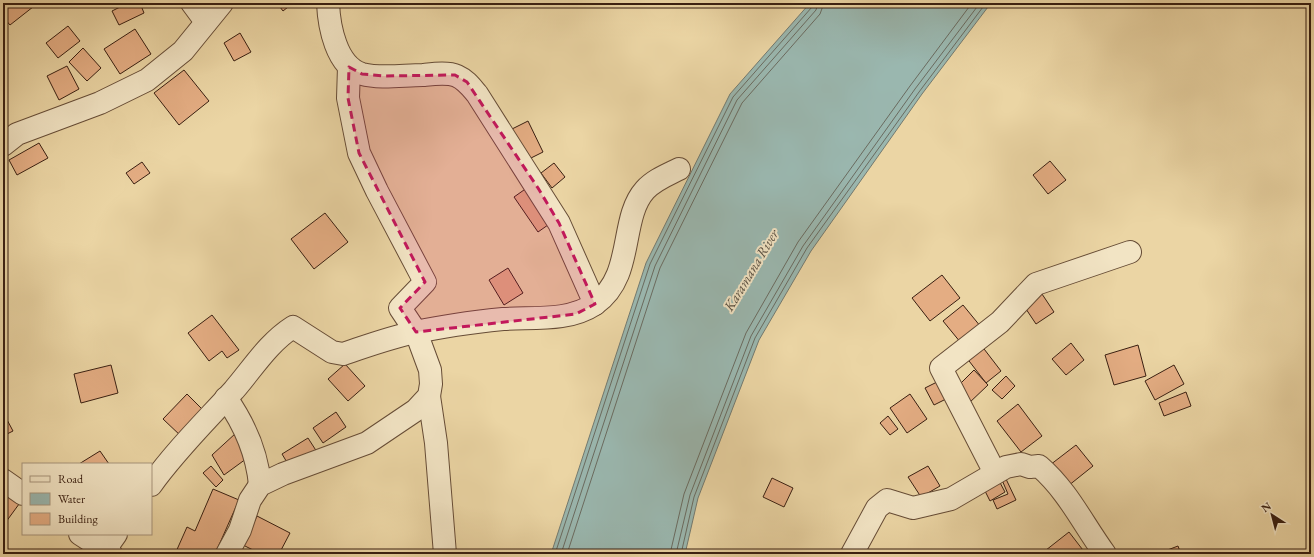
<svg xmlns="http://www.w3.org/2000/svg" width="1314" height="557" viewBox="0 0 1314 557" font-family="'EB Garamond',serif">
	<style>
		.water { fill: #9ab7af; stroke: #737a70 }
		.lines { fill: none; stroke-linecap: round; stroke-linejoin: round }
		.shore { stroke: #6a6b60; stroke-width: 1 }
		.building { fill: #e4ad83; stroke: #391f11 }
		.minor-casing { stroke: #664c36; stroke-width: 24 }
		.minor { stroke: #f2e4c4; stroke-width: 22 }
		.marked { fill: #c2185b; fill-opacity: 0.2; stroke: #c2185b; stroke-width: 3; stroke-dasharray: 8 5; stroke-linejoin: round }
		.labels { text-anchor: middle; stroke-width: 4; stroke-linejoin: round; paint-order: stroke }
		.water-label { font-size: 14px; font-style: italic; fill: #564d40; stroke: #f2e4c4 }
	</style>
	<rect width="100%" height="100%" fill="#ebd5a4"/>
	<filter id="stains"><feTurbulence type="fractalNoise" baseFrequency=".005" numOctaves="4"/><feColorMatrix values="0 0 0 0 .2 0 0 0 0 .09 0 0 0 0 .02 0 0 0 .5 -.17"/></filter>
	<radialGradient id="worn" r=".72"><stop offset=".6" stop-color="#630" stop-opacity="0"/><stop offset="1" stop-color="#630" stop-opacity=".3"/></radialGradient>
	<polygon class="water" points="810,3 991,3 922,94 811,251 759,340 698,498 685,554 551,554 646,263 730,94"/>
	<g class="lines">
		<g class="shore">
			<polyline points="555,554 650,264 733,97 812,7 813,3"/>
			<polyline points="561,554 655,266 737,100 816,10 818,3"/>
			<polyline points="567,554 660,268 742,103 820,14 824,3"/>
			<polyline points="670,554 684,494 746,333 798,242 910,86 972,3"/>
			<polyline points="676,554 690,495 751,336 803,246 915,89 980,3"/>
			<polyline points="681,554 694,497 755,338 807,248 919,92 986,3"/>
		</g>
	</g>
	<g class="building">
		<polygon points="3,3 38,3 10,25 3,17"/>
		<polygon points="128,3 140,3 144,13 119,25 112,11"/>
		<polygon points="277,3 293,3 283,11"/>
		<polygon points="68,26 80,41 58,58 46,43"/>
		<polygon points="135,29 151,54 120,74 104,49"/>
		<polygon points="240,33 251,52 234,61 224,43"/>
		<polygon points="83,48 101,68 87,81 69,62"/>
		<polygon points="67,66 79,89 59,100 47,76"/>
		<polygon points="184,70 209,101 179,125 154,93"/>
		<polygon points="528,121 543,152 521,163 506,132"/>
		<polygon points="39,143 48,158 17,175 9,160"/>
		<polygon points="1050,161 1066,180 1048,194 1033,175"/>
		<polygon points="142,162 150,173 134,184 126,173"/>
		<polygon points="554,163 565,177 552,188 541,173"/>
		<polygon points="531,185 555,220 538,232 514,197"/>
		<polygon points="325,213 348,242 314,269 291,239"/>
		<polygon points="508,268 523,293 504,305 489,280"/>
		<polygon points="942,275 960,298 930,321 912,298"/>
		<polygon points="1042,294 1054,312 1036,324 1024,306"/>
		<polygon points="963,305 981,327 961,343 943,321"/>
		<polygon points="212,315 239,350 227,358 222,351 209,361 188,333"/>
		<polygon points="1071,343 1084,360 1066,375 1052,359"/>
		<polygon points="981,345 1001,371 986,383 966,357"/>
		<polygon points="1138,345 1146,376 1114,385 1105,355"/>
		<polygon points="345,364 365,386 348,401 328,379"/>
		<polygon points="111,365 118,393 81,403 74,374"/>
		<polygon points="1174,365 1184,384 1155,400 1145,381"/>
		<polygon points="974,370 988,385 968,404 954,390"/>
		<polygon points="1006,376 1015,386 1002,399 992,390"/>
		<polygon points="941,380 950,397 934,405 925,388"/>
		<polygon points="1186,392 1191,406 1164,416 1159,403"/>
		<polygon points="187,394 206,413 182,437 163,419"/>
		<polygon points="910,394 927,419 907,433 890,408"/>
		<polygon points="1018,404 1042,436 1021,452 997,421"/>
		<polygon points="336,412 346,427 323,443 313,428"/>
		<polygon points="5,416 13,431 3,436 3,417"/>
		<polygon points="888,416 898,429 890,435 880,423"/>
		<polygon points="236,433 250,456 224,475 212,455"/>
		<polygon points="308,438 317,452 291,469 282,454"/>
		<polygon points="1076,445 1093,466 1068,486 1050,465"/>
		<polygon points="100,451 109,464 79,464"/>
		<polygon points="211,466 223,480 216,487 203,473"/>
		<polygon points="928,466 940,486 921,497 908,477"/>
		<polygon points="772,478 793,488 784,507 763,497"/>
		<polygon points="998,479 1005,492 990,501 983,487"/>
		<polygon points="1006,479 1016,500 997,509 993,500 1008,494 1002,480"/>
		<polygon points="3,487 22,500 3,526"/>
		<polygon points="213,489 239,500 215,554 175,554 187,527 195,531"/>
		<polygon points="257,516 290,533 279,554 261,554 243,545"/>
		<polygon points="1069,532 1086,554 1041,554"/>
		<polygon points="1178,546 1181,554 1157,554"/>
	</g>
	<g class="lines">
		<defs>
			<g id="minor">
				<polyline points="192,3 206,22"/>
				<path d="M328 3C329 26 336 66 362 74 380 79 404 75 423 75 433 74 448 72 457 76 466 80 471 87 477 94L559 223 595 304"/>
				<polyline points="3,145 17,134 100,103 147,80 183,51 222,3"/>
				<polyline points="429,396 436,443 445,554"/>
				<path d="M226 398C245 425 257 452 260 485"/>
				<polyline points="995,473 941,368 1000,322 1036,284 1130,252"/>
				<polyline points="3,480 23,494"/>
				<path d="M151 485C176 450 206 421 234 390 253 368 268 343 293 327L332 352 343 354C367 346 391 337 416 332 444 326 474 322 503 319 533 317 568 322 595 304 635 276 619 219 645 190 654 180 667 175 679 169"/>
				<polyline points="80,534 111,554"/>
				<polyline points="104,551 116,534"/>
				<polyline points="227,554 240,530 250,500 260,485 283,474 367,443 416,410 429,396 431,384 430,370 416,332 400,308 425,282 377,191 359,153 348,98 349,67"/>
				<path d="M852 554 877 508 887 500 913 508 951 499 1006 467 1021 464 1030 467 1039 466C1068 491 1083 524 1105 554"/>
			</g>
		</defs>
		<use href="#minor" class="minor-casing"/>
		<use href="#minor" class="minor"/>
	</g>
	<path class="marked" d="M349 67 362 74 383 76 455 75 467 82 538 188 559 223 595 304 576 314 416 332 400 308 425 282 359 153 348 98Z"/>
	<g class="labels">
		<g class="water-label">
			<text transform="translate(751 270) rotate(-59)" y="5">Karamana River</text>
		</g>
	</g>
	<rect width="1314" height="557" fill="none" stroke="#ebd5a4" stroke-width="16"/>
	<rect x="4" y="4" width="1306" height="549" fill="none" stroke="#391f11" stroke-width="2"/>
	<rect x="8" y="8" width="1298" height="541" fill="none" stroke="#391f11"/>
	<rect x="22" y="463" width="130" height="72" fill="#f2e4c4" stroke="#a8957c"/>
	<rect x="30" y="476" width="20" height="6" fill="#f2e4c4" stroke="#a8957c"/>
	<text x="58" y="483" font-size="12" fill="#391f11">Road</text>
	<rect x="30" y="493" width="20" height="12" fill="#9ab7af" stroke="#a8957c"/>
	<text x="58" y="503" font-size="12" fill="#391f11">Water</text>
	<rect x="30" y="513" width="20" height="12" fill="#e4ad83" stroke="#a8957c"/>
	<text x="58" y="523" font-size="12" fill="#391f11">Building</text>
	<g transform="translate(1272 515) rotate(324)" stroke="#f2e4c4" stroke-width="3" paint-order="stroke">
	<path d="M0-3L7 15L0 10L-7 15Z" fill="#391f11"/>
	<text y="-6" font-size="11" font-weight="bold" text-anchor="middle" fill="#391f11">N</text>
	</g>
	<rect width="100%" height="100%" filter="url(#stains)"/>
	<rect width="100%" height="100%" fill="url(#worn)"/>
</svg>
